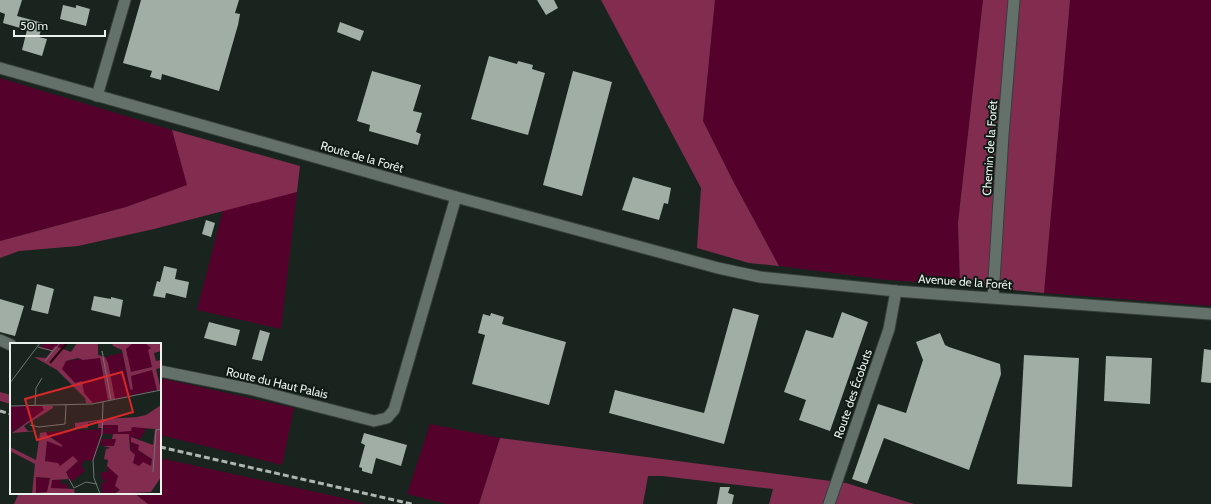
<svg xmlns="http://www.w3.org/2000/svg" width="1211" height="504" viewBox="0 0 1211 504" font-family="Cabin,sans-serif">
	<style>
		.green { fill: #54012b }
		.forest { fill: #822c50 }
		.building { fill: #a0aea6 }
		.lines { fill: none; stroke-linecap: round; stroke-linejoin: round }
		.minor-casing { stroke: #373f3a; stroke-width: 13 }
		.minor { stroke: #64716a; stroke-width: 11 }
		.rail { stroke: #adb6b1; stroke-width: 3; stroke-dasharray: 6 3; stroke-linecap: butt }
		.labels { text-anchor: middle; stroke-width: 4; stroke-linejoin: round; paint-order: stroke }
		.street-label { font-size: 12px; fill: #eaf2ed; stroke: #0f1a15 }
		.inset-river { fill: none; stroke: #1f000b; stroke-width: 2 }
		.inset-road { fill: none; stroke: #6d7671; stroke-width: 1 }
		.view { fill: #d62828; fill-opacity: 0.15; stroke: #d62828; stroke-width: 2 }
		.inset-edge { fill: none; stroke: #eaf2ed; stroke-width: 2 }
	</style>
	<rect width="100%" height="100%" fill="#19241e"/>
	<g class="green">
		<polygon points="715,0 983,0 958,223 960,285 887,280 779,266 733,181 703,121"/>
		<polygon points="1070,0 1211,0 1211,306 1044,293"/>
		<polygon points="0,78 172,130 188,185 126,207 0,241"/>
		<polygon points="297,192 281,329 197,310 223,210"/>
		<polygon points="160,378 294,408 282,465 160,435"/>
		<polygon points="430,424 500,438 479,504 447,504 407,494"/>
		<polygon points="160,458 343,498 366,504 148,504 134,493 160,493"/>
	</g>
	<g class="forest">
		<polygon points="601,0 715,0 703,121 733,181 779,266 749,263 697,248 701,188"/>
		<polygon points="983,0 1070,0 1044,293 960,285 958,223"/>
		<polygon points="172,130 300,166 297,192 154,229 78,246 19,251 0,258 0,241 126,207 187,185"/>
		<polygon points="0,392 11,395 11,404 0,401"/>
		<polygon points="500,438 846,483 914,504 769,504 773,489 662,476 648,476 643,504 479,504"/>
		<polygon points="19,493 134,493 148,504 14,504"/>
	</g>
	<g class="building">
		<polygon points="0,0 22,0 17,16 43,23 39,37 47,39 42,56 22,50 27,30 3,23 5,14 0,12"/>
		<polygon points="141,0 239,0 235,13 240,14 238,25 219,91 162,74 161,80 150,77 152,71 123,63"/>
		<polygon points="537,0 554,0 558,8 546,15"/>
		<polygon points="63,5 76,8 76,5 90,9 86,26 60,19"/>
		<polygon points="340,22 364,31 360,41 337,32"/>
		<polygon points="489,56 517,64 518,61 533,65 532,69 545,73 528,135 471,119"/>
		<polygon points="372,71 421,85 413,111 422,113 416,132 421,134 418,145 369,131 370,125 357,121"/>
		<polygon points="573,71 612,82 582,196 543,185"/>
		<polygon points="633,177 671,188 668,204 664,203 659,220 622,210"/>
		<polygon points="206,220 215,223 211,237 202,234"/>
		<polygon points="164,266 177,269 175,279 189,282 186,298 166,293 165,298 153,296 157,281 160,282"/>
		<polygon points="37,284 54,289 48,314 31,310"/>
		<polygon points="94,296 111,299 111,297 123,300 120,317 91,310"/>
		<polygon points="0,299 24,306 15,336 0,332"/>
		<polygon points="733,308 759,315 724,444 609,413 615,390 704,413"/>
		<polygon points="842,312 868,322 830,431 799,420 806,400 784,392 806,330 833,338"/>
		<polygon points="491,313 504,317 502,324 566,342 549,405 472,384 485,335 478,333 483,314 490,316"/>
		<polygon points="209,322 240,330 236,346 204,338"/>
		<polygon points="260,330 270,333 262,361 252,359"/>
		<polygon points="940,333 945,345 949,347 1000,364 1001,374 969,470 884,438 867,484 852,479 878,404 906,413 923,360 916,342"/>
		<polygon points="1204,349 1211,350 1211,383 1201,382"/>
		<polygon points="1024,355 1079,358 1072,487 1017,484"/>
		<polygon points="1106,356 1152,358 1150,404 1104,401"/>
		<polygon points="364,433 407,445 401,466 376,458 372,474 362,471 362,468 359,467 365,445 361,443"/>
		<polygon points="720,487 730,487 728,493 734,495 732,504 717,504"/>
	</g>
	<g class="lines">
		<defs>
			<g id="minor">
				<polyline points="0,68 456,197 718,268 760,277 896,291 1211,314"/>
				<polyline points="97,96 125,0"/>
				<polyline points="993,297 1003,135 1014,0"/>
				<polyline points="0,340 11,345"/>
				<polyline points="160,371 250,389 374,421 387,418 394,410 456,197"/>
				<polyline points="829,504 889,329 896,291"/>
			</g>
		</defs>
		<use href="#minor" class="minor-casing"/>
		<use href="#minor" class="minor"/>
		<g class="rail">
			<polyline points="0,411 11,414"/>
			<polyline points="160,447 412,504"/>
		</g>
	</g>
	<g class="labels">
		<g class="street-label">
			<text transform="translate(990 148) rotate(-86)" y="4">Chemin de la Forêt</text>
			<text transform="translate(362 157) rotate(16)" y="4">Route de la Forêt</text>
			<text transform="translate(965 282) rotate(4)" y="4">Avenue de la Forêt</text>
			<text transform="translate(277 383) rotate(13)" y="4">Route du Haut Palais</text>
			<text transform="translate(853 394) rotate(-71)" y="4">Route des Écobuts</text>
		</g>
	</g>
	<g transform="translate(10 343)">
		<rect width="151" height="151" fill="#19241e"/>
		<path d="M33 0H57L51 6 45 3 42 8 30 5ZM123 0H135L141 5 138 7 142 24 121 29 116 6ZM112 10 120 46H123L121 33 142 27 147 47 105 56 95 14ZM85 14 90 15 98 57 83 60 51 26 56 18ZM0 63H32L35 67 0 90ZM93 82H108V89L121 84H134L136 86 130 96 122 94 129 102 130 109 142 116 141 124 129 123 123 120 119 91H92L83 118 75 117 71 122 75 128 61 139 56 129 68 118 63 114 50 123 35 118 37 97 52 104 45 96 36 92V89L93 86ZM92 96H106L104 104 90 102ZM97 123 108 133 107 141 110 146 104 151H93L91 143 92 139H97L91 135V129H97ZM26 134 40 135 37 149 26 150ZM42 137H51V141H57L58 146 41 145Z" fill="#54012b"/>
		<path d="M67 0H88V12L95 14 98 20 105 56 98 57 90 15 73 17 68 15 56 18 52 26 65 40 72 38 74 50 83 60H76L75 55 47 27 24 14 36 15 45 3 61 9ZM102 0H123L116 6 121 29 142 24 138 7 141 5 135 0H151V8L144 10 146 18 151 17V25L146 26 151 47H147L142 27 121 33 123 47 120 46 112 7 103 3ZM151 62V134L141 149 104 151 110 147 105 143 108 133 97 123 98 117 94 116 96 106 101 105 93 103H104L106 96H102L103 91H119L120 107 125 112 123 120 129 123 133 119 141 123 142 116 128 107 129 102 121 99V94L143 102 145 86 122 84 121 88 108 89V82H93V85H88V78L78 80V85L65 86V80L94 76 127 74 136 72ZM32 63H43V65L14 83 18 88H28L2 90 34 67ZM36 89 37 92 52 102V104L37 98 35 118 48 120 50 123 63 113 68 118 56 129 59 136 42 137 41 145 64 146 65 151H22L25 121 0 108V104L26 117 30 90ZM26 134 40 135 37 149 26 150Z" fill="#822c50" fill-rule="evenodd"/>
		<path class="inset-river" d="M40 20 57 0"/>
		<path class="inset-road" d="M28 4 43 8M93 12 92 8 101 57M35 18 50 0M0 40 30 0M25 62 26 45 32 35M0 63 82 61 151 47M20 82 29 84 55 81 56 62M143 129 146 87 151 86M59 136 64 145 76 139 87 141M90 151 84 135 83 117 92 91 93 59"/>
		<path class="view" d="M112 29 123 69 27 97 15 56Z"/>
		<rect width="151" height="151" class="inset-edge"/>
	</g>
	<path d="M14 30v6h91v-6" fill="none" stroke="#eaf2ed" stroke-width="2"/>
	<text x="20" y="30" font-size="12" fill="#eaf2ed" stroke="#0f1a15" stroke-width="3" paint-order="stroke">50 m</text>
</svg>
